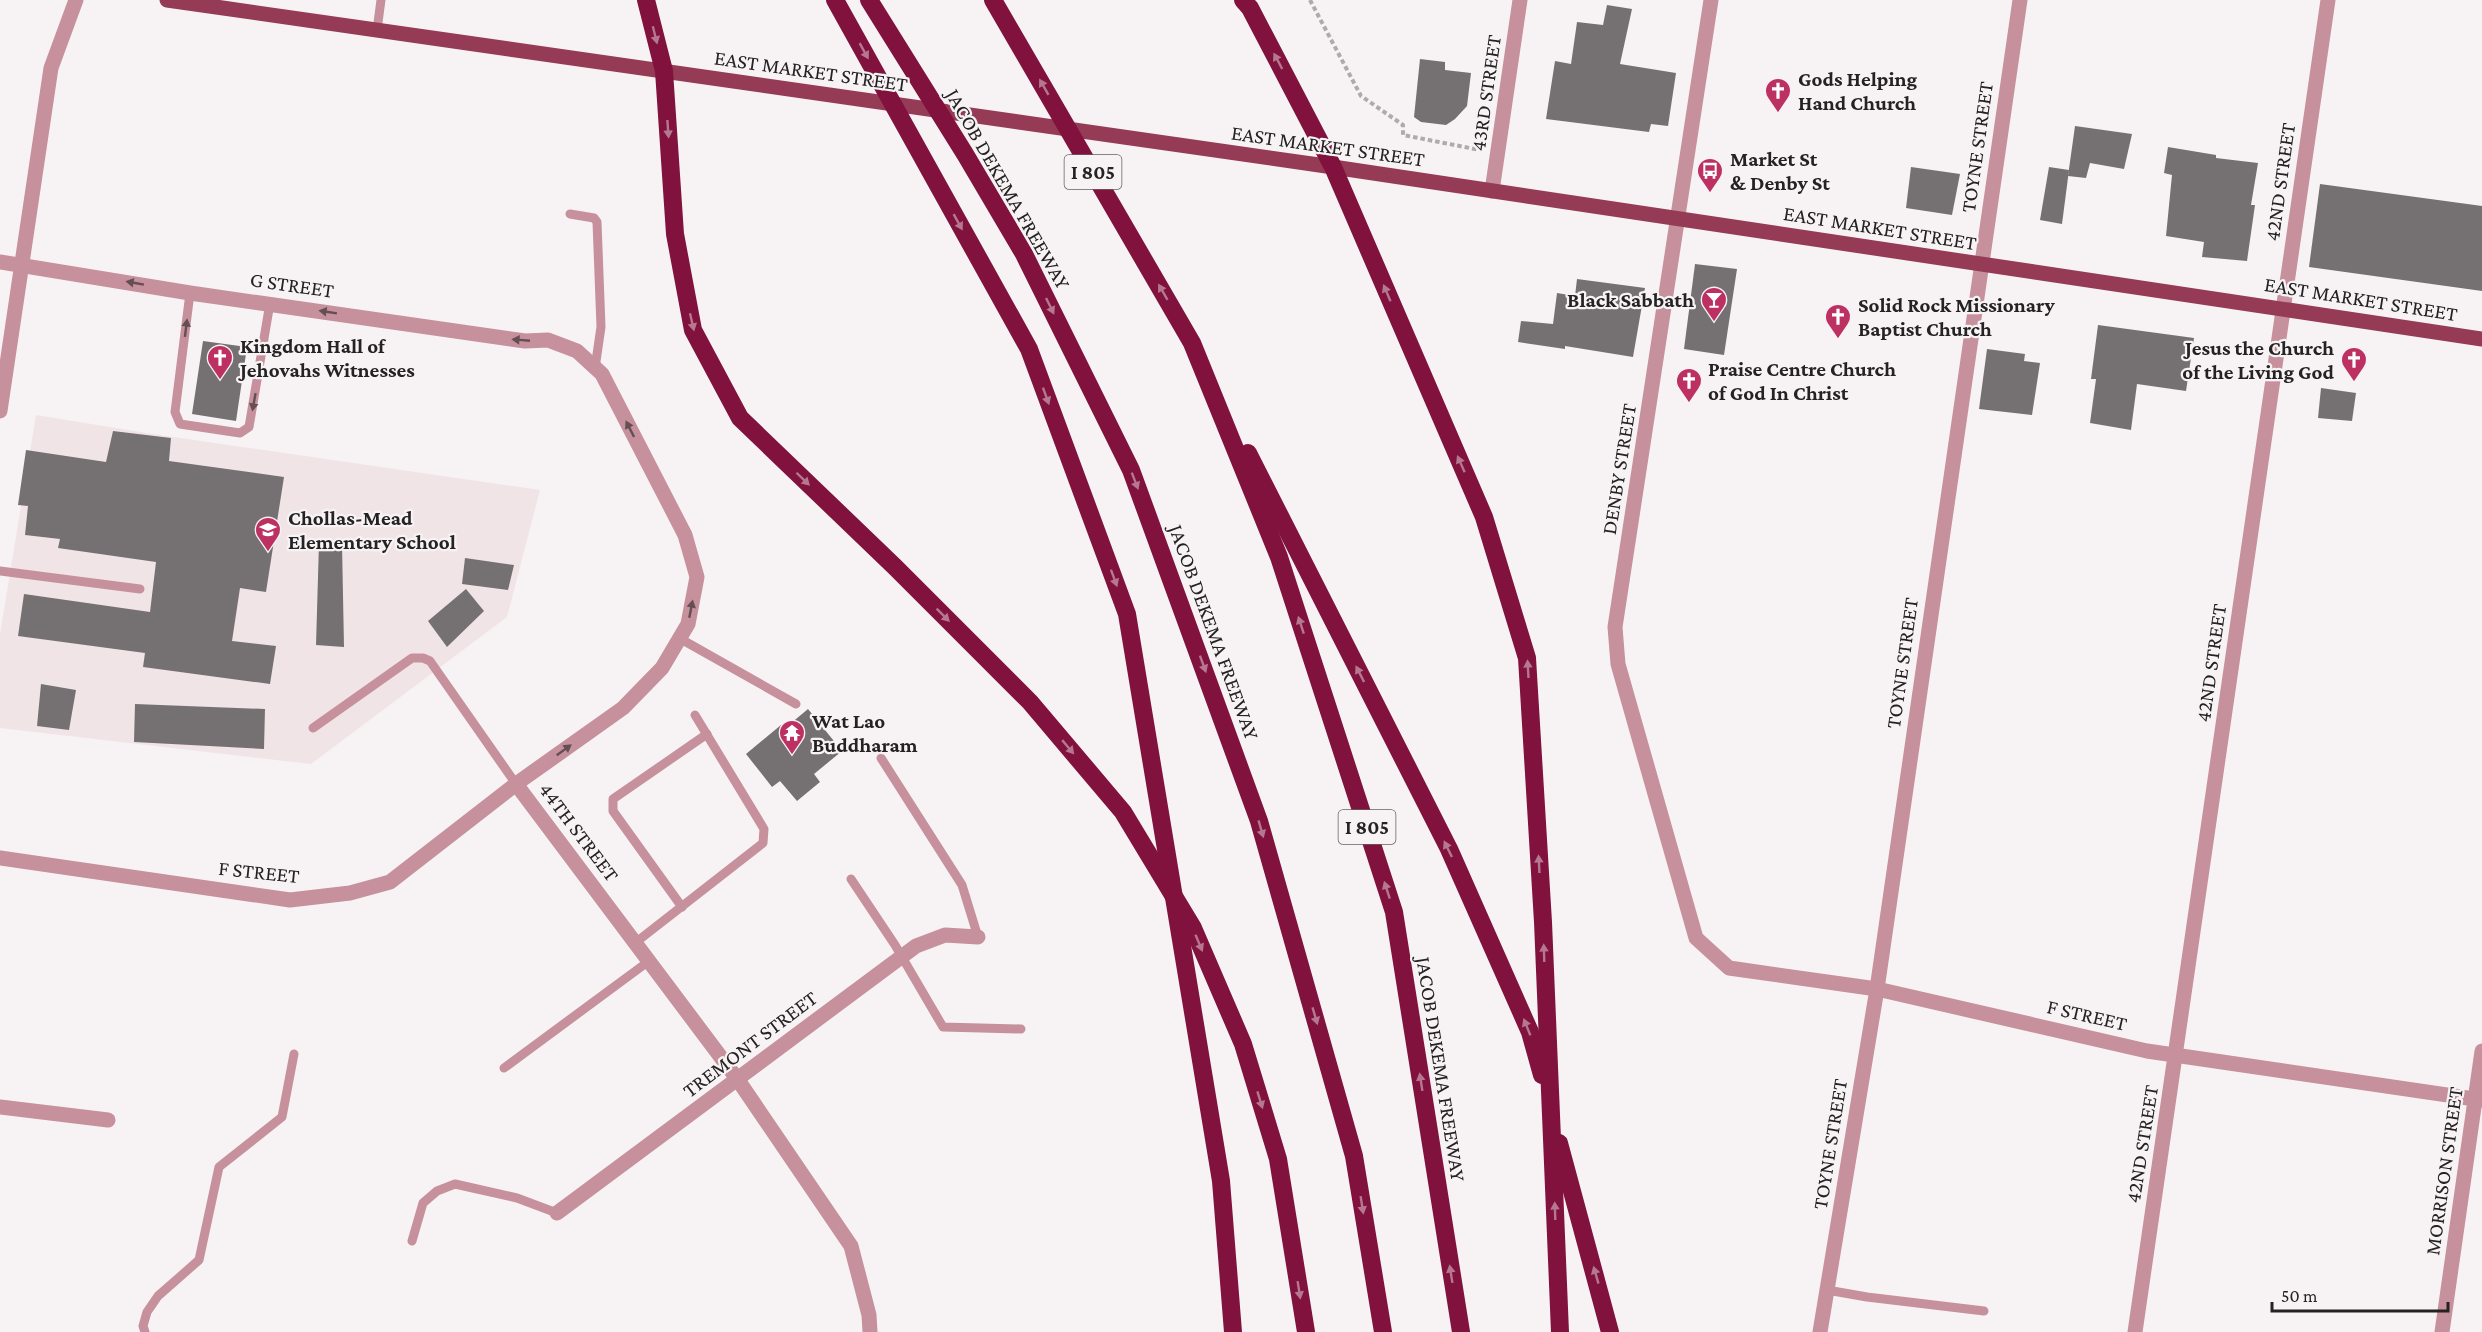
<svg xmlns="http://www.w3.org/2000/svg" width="2482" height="1332" viewBox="0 0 2482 1332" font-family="'Crimson Pro',serif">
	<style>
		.built { fill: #f1e4e7 }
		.building { fill: #757172 }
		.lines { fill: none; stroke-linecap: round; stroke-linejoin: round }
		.path { stroke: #aeabac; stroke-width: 4; stroke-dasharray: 4.5 3; stroke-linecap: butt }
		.lane { stroke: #c6919d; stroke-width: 9 }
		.street { stroke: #c6919d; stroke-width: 15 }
		.primary { stroke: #963b56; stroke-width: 15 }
		.highway { stroke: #81123e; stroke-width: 18 }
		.oneway { fill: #b67790 }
		.oneway2 { fill: #654e54 }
		.labels { text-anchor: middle; stroke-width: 4.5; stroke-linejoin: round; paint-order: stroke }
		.shield { fill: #f7f3f4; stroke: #636162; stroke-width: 1.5 }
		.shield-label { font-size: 20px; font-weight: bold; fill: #242223 }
		.street-label { font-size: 21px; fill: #242223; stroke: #f7f3f4 }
		.poi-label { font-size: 21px; font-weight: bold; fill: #242223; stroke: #f7f3f4; text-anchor: start }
	</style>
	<rect width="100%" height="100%" fill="#f7f3f4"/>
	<polygon class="built" points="36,415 153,434 540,490 507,617 311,764 0,728 0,634"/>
	<g class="building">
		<polygon points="1607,5 1632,9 1620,64 1676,73 1668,126 1651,124 1649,132 1546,119 1555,61 1571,64 1577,22 1603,25"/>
		<polygon points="1420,59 1445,62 1445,70 1471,73 1467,106 1455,119 1446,125 1421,122 1414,117"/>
		<polygon points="2075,126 2132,134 2124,169 2090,163 2086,178 2068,176"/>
		<polygon points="2168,147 2216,155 2216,158 2258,163 2251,205 2255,205 2247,261 2202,257 2204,242 2166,236 2172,175 2164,173"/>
		<polygon points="1911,167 1960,174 1952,215 1906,208"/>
		<polygon points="2049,167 2069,170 2062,224 2040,220"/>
		<polygon points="2320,184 2482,206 2482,291 2309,267"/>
		<polygon points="1695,264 1737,269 1724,355 1684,349"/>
		<polygon points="1577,279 1645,288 1633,357 1565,346 1565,349 1518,342 1521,321 1553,324 1557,293 1575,296"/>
		<polygon points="2098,325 2194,338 2186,391 2137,384 2131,430 2090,423 2096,379 2091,379"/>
		<polygon points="203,341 247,347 236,421 192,414"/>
		<polygon points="1987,349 2025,354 2024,361 2040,363 2032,415 1979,409"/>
		<polygon points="2321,388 2356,393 2352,421 2318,418"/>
		<polygon points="113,431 171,438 169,461 284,477 266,592 240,588 232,641 276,646 270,684 143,667 145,653 18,636 24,594 150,612 156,562 58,548 60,539 25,535 28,506 18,505 26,450 106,462"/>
		<polygon points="319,543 342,544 344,647 316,645"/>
		<polygon points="465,558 514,565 508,590 462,584"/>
		<polygon points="466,589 484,611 447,647 428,621"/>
		<polygon points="41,684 76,690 69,730 37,726"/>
		<polygon points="135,704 265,709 264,749 134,742"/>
		<polygon points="808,709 842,751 814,774 820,782 797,801 780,781 772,787 746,754 781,725 784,729"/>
	</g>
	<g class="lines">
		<polyline class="path" points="1310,0 1361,96 1403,125 1403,135 1480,150"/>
		<g class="lane">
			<polyline points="377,30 381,0"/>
			<polyline points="570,214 594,218 597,222 601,327 595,368"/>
			<polyline points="190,293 175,412 180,424 240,433 249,427 270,303"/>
			<polyline points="0,571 140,589"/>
			<polyline points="679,638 796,704"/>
			<polyline points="313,728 412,658 423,658 430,661 516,784"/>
			<polyline points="881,758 962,885 978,937"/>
			<polyline points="851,879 895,945 943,1027 1021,1029"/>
			<polyline points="682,907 613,811 613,799 707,734"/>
			<polyline points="635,943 763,843 764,829 695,715"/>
			<polyline points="504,1068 649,961"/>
			<polyline points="412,1241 423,1203 437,1191 455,1184 517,1198 557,1213"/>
			<polyline points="1827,1290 1867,1297 1984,1311"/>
			<polyline points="145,1332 143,1326 147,1312 158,1296 199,1260 219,1167 282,1117 294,1054"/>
		</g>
		<g class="street">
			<polyline points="1711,0 1615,627 1618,664 1696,938 1729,968 1877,989 2147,1051 2482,1100"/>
			<polyline points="1492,191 1520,0"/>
			<polyline points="0,262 190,293 525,341 548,340 577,351 602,374 685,535 697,577 688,624 662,668 623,708 516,784 390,882 350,893 290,900 0,858"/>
			<polyline points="0,411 51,68 76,0"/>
			<polyline points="516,784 738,1080 851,1246 869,1315 870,1332"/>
			<polyline points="0,1107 108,1120"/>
			<polyline points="557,1213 916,946 945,935 978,937"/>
			<polyline points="1820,1332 1877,989 2020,0"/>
			<polyline points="2135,1332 2328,0"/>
			<polyline points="2442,1332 2482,1051"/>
		</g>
		<polyline class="primary" points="167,0 1333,167 2482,339"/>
		<g class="highway">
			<polyline points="646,0 664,71 675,234 693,330 740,418 895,567 1030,702 1123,812 1193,928 1243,1044 1278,1159 1306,1332"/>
			<polyline points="835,0 1029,349 1127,614 1221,1181 1233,1332"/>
			<polyline points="869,0 965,154 1024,254 1131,470 1259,821 1354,1156 1383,1332"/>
			<polyline points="993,0 1192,343 1279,557 1394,912 1461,1332"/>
			<polyline points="1243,0 1250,8 1333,167 1484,517 1527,658 1543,922 1560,1332"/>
			<polyline points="1248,453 1449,849 1530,1032 1542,1075"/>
			<polyline points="1559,1143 1610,1332"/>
		</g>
	</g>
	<defs><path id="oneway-solid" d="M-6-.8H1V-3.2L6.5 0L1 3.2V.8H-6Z" transform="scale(1.5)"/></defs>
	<g class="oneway">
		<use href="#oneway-solid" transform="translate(655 35) rotate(76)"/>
		<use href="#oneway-solid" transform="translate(864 51) rotate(61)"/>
		<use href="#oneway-solid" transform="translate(1278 61) rotate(-118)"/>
		<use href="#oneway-solid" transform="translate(1044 87) rotate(-120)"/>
		<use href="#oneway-solid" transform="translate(668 129) rotate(86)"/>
		<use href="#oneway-solid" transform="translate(958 222) rotate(61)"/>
		<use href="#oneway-solid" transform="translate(1163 292) rotate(-120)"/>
		<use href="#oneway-solid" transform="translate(1387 293) rotate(-113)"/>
		<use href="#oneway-solid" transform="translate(1050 306) rotate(64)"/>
		<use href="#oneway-solid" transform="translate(692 322) rotate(77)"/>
		<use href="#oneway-solid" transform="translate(1046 396) rotate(70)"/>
		<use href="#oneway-solid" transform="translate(1461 464) rotate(-114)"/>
		<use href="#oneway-solid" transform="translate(803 479) rotate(44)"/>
		<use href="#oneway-solid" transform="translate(1135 481) rotate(69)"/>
		<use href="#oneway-solid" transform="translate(1114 578) rotate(70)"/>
		<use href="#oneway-solid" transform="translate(943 615) rotate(45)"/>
		<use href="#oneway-solid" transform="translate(1301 625) rotate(-108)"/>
		<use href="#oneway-solid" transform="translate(1203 664) rotate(70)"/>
		<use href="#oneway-solid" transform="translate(1528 669) rotate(-93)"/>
		<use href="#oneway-solid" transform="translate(1360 674) rotate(-117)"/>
		<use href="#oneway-solid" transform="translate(1068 747) rotate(50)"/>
		<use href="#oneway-solid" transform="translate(1261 829) rotate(74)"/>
		<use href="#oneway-solid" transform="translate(1448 849) rotate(-116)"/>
		<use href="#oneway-solid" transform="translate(1539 864) rotate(-93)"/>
		<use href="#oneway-solid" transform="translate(1387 890) rotate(-108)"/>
		<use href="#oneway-solid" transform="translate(1199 943) rotate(67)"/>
		<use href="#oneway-solid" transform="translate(1544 953) rotate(-92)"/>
		<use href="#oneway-solid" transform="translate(1315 1016) rotate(74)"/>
		<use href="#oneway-solid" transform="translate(1527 1027) rotate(-112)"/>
		<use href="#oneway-solid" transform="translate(1421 1082) rotate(-99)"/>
		<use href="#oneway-solid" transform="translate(1260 1100) rotate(73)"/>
		<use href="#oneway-solid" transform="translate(1362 1205) rotate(81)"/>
		<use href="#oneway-solid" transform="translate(1555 1211) rotate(-92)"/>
		<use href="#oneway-solid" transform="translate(1451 1274) rotate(-99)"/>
		<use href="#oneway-solid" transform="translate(1596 1275) rotate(-106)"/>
		<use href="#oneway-solid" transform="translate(1299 1290) rotate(81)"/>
	</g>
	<g class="oneway2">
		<use href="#oneway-solid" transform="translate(135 283) rotate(-170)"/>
		<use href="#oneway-solid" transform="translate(328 312) rotate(-171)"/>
		<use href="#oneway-solid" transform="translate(186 328) rotate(-83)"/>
		<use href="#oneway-solid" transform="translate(521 340) rotate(-175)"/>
		<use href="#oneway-solid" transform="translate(254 402) rotate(100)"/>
		<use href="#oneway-solid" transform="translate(630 429) rotate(-117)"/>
		<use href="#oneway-solid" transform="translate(691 609) rotate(-79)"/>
		<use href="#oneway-solid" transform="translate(564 750) rotate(-36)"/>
	</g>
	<defs>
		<symbol id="church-pin" viewBox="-11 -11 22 30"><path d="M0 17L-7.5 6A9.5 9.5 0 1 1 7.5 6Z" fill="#bd3062" stroke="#f7f3f4"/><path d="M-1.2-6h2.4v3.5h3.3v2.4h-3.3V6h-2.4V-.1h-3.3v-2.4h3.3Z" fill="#fff"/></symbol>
		<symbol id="bus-pin" viewBox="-11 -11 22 30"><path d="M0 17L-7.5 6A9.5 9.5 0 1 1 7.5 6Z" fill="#bd3062" stroke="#f7f3f4"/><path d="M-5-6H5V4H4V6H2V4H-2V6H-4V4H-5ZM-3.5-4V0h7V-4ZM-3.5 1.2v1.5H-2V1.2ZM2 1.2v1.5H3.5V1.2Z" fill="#fff"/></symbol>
		<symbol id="bar-pin" viewBox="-11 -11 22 30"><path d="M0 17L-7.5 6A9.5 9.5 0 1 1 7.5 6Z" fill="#bd3062" stroke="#f7f3f4"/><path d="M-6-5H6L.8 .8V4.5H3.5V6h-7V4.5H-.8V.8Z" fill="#fff"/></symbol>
		<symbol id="school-pin" viewBox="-11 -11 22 30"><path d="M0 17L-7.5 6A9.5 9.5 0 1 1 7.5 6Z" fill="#bd3062" stroke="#f7f3f4"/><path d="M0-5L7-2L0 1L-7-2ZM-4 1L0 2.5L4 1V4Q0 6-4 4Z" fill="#fff"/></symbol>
		<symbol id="temple-pin" viewBox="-11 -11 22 30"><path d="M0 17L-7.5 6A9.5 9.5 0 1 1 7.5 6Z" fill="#bd3062" stroke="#f7f3f4"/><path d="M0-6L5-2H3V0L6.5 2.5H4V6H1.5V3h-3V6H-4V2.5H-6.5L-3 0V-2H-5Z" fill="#fff"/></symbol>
	</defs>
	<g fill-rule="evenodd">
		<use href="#church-pin" x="1763" y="76" width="30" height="40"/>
		<use href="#bus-pin" x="1695" y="156" width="30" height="40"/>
		<use href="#bar-pin" x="1699" y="285" width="30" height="40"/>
		<use href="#church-pin" x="1823" y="302" width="30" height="40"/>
		<use href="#church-pin" x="205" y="343" width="30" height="40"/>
		<use href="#church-pin" x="2339" y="345" width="30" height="40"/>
		<use href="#church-pin" x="1674" y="366" width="30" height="40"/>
		<use href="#school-pin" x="253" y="515" width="30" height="40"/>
		<use href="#temple-pin" x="777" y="718" width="30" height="40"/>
	</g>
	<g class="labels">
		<g class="shield">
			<rect x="1064.5" y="155" width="57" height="34" rx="4.5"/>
			<rect x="1338.5" y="810" width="57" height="34" rx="4.5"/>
		</g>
		<g class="shield-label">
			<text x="1093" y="179">I 805</text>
			<text x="1367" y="834">I 805</text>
		</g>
		<g class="street-label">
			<text transform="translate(811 71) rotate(8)" y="7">EAST MARKET STREET</text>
			<text transform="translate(1486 93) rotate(-82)" y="7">43RD STREET</text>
			<text transform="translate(1328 146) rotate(8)" y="7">EAST MARKET STREET</text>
			<text transform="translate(1977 147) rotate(-82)" y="7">TOYNE STREET</text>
			<text transform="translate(2280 182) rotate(-82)" y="7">42ND STREET</text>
			<text transform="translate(1008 189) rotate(60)" y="7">JACOB DEKEMA FREEWAY</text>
			<text transform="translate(1880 228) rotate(9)" y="7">EAST MARKET STREET</text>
			<text transform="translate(292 285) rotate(8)" y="7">G STREET</text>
			<text transform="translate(2361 299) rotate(9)" y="7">EAST MARKET STREET</text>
			<text transform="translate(1619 469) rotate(-81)" y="7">DENBY STREET</text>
			<text transform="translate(1214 632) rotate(70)" y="7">JACOB DEKEMA FREEWAY</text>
			<text transform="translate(1902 663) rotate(-82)" y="7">TOYNE STREET</text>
			<text transform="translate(2211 663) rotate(-82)" y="7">42ND STREET</text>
			<text transform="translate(579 832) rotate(53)" y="7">44TH STREET</text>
			<text transform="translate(259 872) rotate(6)" y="7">F STREET</text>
			<text transform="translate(2087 1015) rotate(13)" y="7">F STREET</text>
			<text transform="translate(750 1044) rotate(-37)" y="7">TREMONT STREET</text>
			<text transform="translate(1441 1069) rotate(81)" y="7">JACOB DEKEMA FREEWAY</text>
			<text transform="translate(1830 1144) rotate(-81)" y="7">TOYNE STREET</text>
			<text transform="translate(2142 1144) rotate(-81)" y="7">42ND STREET</text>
			<text transform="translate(2444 1171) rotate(-82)" y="7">MORRISON STREET</text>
		</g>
		<g class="poi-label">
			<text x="1798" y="86">Gods Helping<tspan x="1798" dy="24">Hand Church</tspan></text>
			<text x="1730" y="166">Market St<tspan x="1730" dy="24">&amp; Denby St</tspan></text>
			<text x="1694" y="307" text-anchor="end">Black Sabbath</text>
			<text x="1858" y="312">Solid Rock Missionary<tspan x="1858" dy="24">Baptist Church</tspan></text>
			<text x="240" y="353">Kingdom Hall of<tspan x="240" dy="24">Jehovahs Witnesses</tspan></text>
			<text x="2334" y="355" text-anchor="end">Jesus the Church<tspan x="2334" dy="24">of the Living God</tspan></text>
			<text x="1708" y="376">Praise Centre Church<tspan x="1708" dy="24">of God In Christ</tspan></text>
			<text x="288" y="525">Chollas-Mead<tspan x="288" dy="24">Elementary School</tspan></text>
			<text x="812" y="728">Wat Lao<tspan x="812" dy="24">Buddharam</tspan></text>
		</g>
	</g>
	<path d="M2272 1302v9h176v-9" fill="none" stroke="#242223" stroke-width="3"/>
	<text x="2281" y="1302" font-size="18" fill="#242223" stroke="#f7f3f4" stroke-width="4.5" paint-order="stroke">50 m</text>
</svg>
